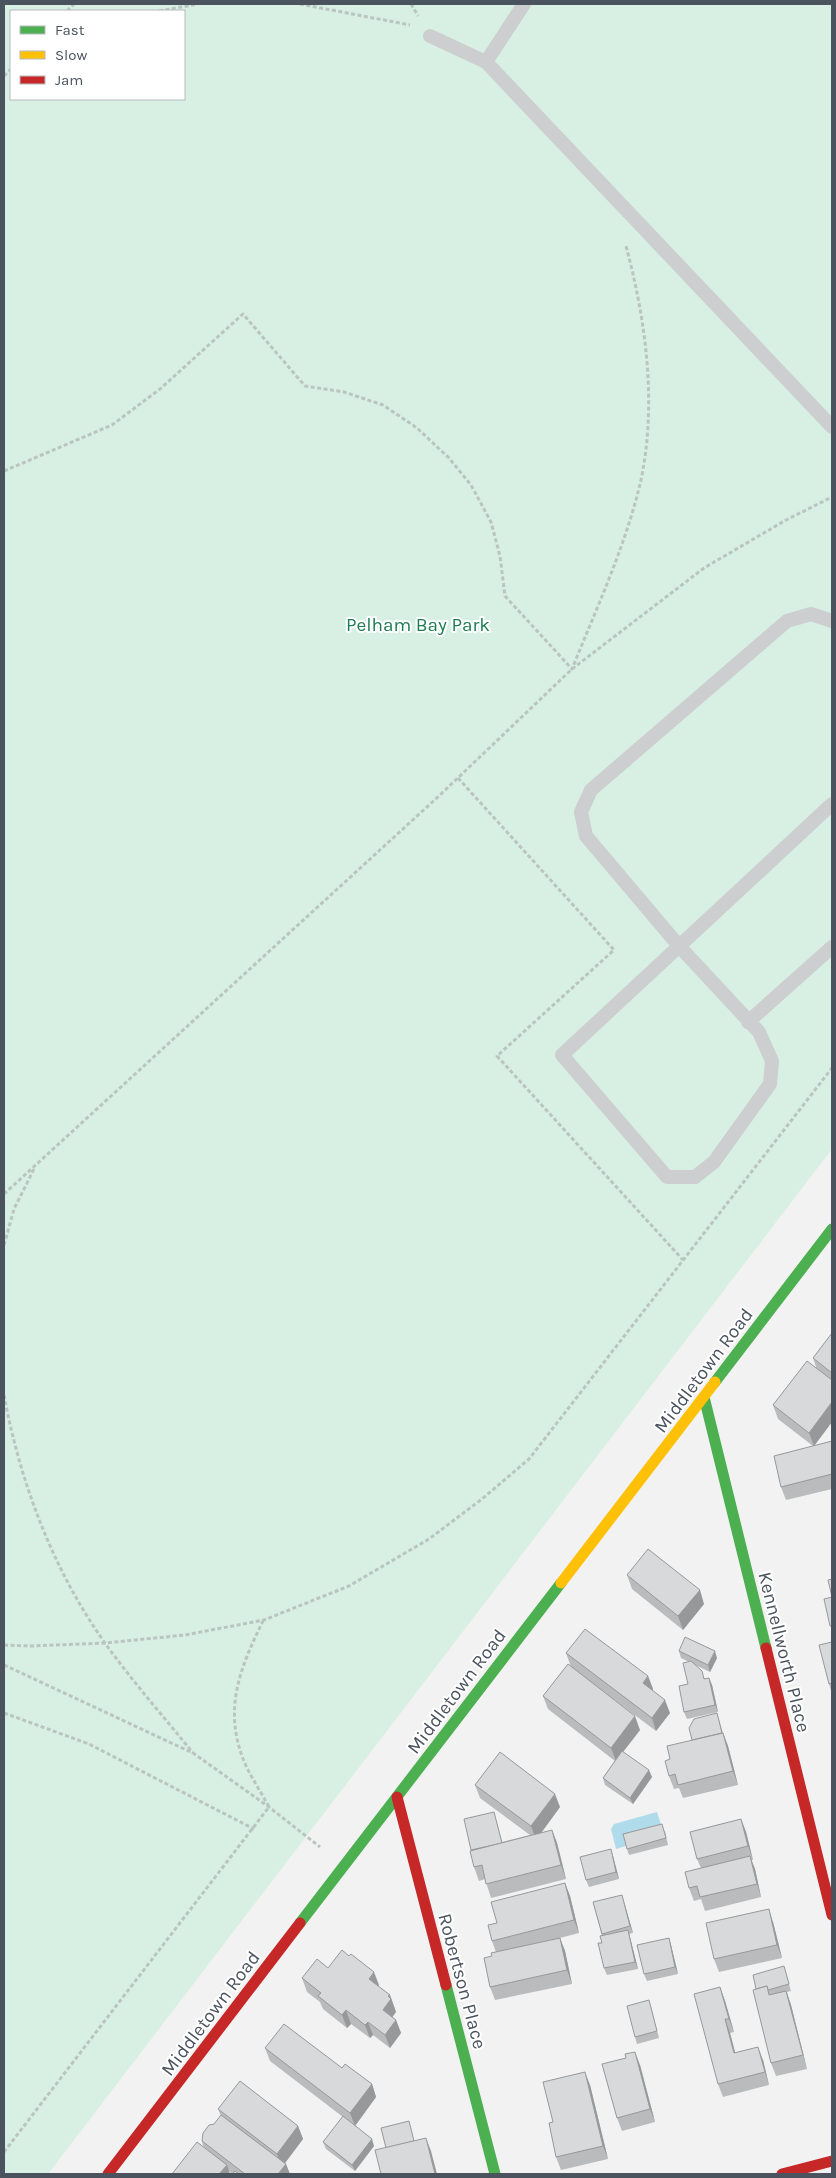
<svg xmlns="http://www.w3.org/2000/svg" width="836" height="2178" viewBox="0 0 836 2178" font-family="Karla,sans-serif">
	<style>
		.green { fill: #d8efe3; fill-rule: evenodd }
		.water { fill: #b0dbea }
		.lines { fill: none; stroke-linecap: round; stroke-linejoin: round }
		.path { stroke: #bac5c2; stroke-width: 3; stroke-dasharray: 4 2.5; stroke-linecap: butt }
		.lane { stroke: #ccced0; stroke-width: 14 }
		.fast { stroke: #4caf50; stroke-width: 11 }
		.slow { stroke: #ffc107; stroke-width: 11 }
		.jam { stroke: #c62828; stroke-width: 11 }
		.wall { fill: #babbbc }
		.shaded-wall { fill: #979899 }
		.building { fill: #d8d9db; stroke: #979899 }
		.labels { text-anchor: middle; stroke-width: 4; stroke-linejoin: round; paint-order: stroke }
		.park-label { font-size: 19px; fill: #1e7c52; stroke: #fff }
		.street-label { font-size: 19px; fill: #4a535e; stroke: #fff }
	</style>
	<rect width="100%" height="100%" fill="#f2f2f2"/>
	<path class="green" d="M4 4H832V1149L48 2174H4ZM11 11H184V99H11Z"/>
	<polygon class="water" points="657,1812 664,1834 616,1849 611,1829 614,1824"/>
	<g class="lines">
		<g class="path">
			<polyline points="300,4 410,25"/>
			<polyline points="411,4 418,16"/>
			<polyline points="67,11 74,4"/>
			<polyline points="159,11 198,4"/>
			<polyline points="4,76 11,69"/>
			<path d="M4 471 112 425 160 389 243 314 305 386 344 392 383 405 417 428 449 458 471 485 491 522 500 556 505 596 572 669C597 607 626 545 641 480 657 403 646 321 626 246"/>
			<polyline points="458,778 614,950 497,1056 683,1260"/>
			<polyline points="4,1194 440,795 572,669 704,568 786,520 832,497"/>
			<polyline points="4,1245 14,1209 35,1167"/>
			<path d="M4 1395C20 1482 53 1570 105 1643 132 1681 164 1717 193 1753"/>
			<polyline points="4,1645 31,1646 105,1643 185,1635 264,1620 349,1586 429,1539 482,1499 529,1459 832,1068"/>
			<polyline points="4,1665 193,1753 269,1807 320,1847"/>
			<polyline points="4,1713 89,1744 254,1829"/>
			<path d="M4 2152 269 1807C260 1790 248 1773 242 1756 224 1706 241 1666 263 1621"/>
		</g>
		<g class="lane">
			<polyline points="430,36 486,62 832,427"/>
			<polyline points="486,62 524,4"/>
			<polyline points="832,621 811,614 787,621 591,790 581,812 586,836 679,946 759,1032 772,1061 770,1084 714,1162 695,1177 667,1177 562,1055 832,804"/>
			<polyline points="748,1022 832,947"/>
		</g>
		<g class="fast">
			<polyline points="715,1382 832,1229"/>
			<polyline points="704,1397 766,1648"/>
			<polyline points="300,1923 561,1583"/>
			<polyline points="446,1985 495,2174"/>
		</g>
		<polyline class="slow" points="561,1583 715,1382"/>
		<g class="jam">
			<polyline points="766,1648 832,1915"/>
			<polyline points="397,1797 446,1985"/>
			<polyline points="108,2174 300,1923"/>
			<polyline points="782,2174 832,2161"/>
		</g>
	</g>
	<g class="wall">
		<polygon points="832,1333 832,1422 814,1446 832,1441 832,1489 786,1500 781,1487 813,1446 778,1419 773,1405 816,1367 813,1358"/>
		<polygon points="627,1575 704,1604 683,1630 632,1589"/>
		<polygon points="832,1642 832,1694 829,1684"/>
		<polygon points="679,1651 717,1658 710,1672 695,1665 705,1679 709,1678 712,1685 718,1712 687,1719 684,1712 688,1684 689,1662 681,1658"/>
		<polygon points="566,1653 648,1676 653,1689 652,1691 670,1713 656,1731 571,1667"/>
		<polygon points="543,1696 640,1730 623,1752 652,1777 633,1804 605,1785 603,1778 615,1761 548,1709"/>
		<polygon points="717,1713 723,1733 728,1746 738,1785 683,1798 679,1788 674,1789 669,1776 692,1740"/>
		<polygon points="475,1785 560,1807 541,1833 552,1830 557,1843 566,1879 491,1898 485,1879 479,1881 474,1867 471,1850 494,1812 502,1842 530,1835 480,1798"/>
		<polygon points="741,1819 746,1832 753,1860 751,1860 755,1869 761,1897 705,1911 701,1899 694,1901 689,1888 701,1868 697,1859"/>
		<polygon points="665,1831 668,1845 629,1855 627,1849"/>
		<polygon points="613,1856 619,1879 589,1887 586,1880"/>
		<polygon points="565,1883 570,1896 579,1933 560,1938 565,1951 572,1984 495,2000 490,1987 492,1956 496,1952 492,1941 497,1923"/>
		<polygon points="593,1902 624,1902 633,1933 629,1934 638,1969 607,1975 604,1968 602,1943 602,1936"/>
		<polygon points="773,1922 782,1958 719,1972 714,1959"/>
		<polygon points="669,1938 671,1945 678,1974 647,1981 644,1974"/>
		<polygon points="328,1968 379,1985 378,1986 390,1995 396,2012 392,2017 396,2020 401,2033 390,2048 373,2035 370,2038 351,2024 347,2028 323,2009 320,2002 307,1992 302,1978"/>
		<polygon points="786,1973 791,1991 787,1992 791,2005 807,2069 776,2076 771,2063 756,1989"/>
		<polygon points="720,1987 725,2001 734,2032 730,2033 735,2053 763,2060 769,2085 723,2097 718,2084"/>
		<polygon points="651,2007 659,2038 637,2044 635,2037"/>
		<polygon points="265,2048 342,2068 372,2084 376,2097 355,2126 374,2146 355,2171 326,2149 323,2142 343,2117 270,2061"/>
		<polygon points="640,2065 655,2122 622,2131 617,2118"/>
		<polygon points="590,2085 608,2159 561,2170 556,2157 553,2122"/>
		<polygon points="218,2109 298,2126 303,2139 285,2163 290,2174 232,2174 230,2172 203,2146 202,2141 221,2116"/>
	</g>
	<g class="shaded-wall">
		<polygon points="832,1402 832,1422 814,1446 809,1433"/>
		<polygon points="700,1590 704,1604 683,1630 678,1616"/>
		<polygon points="715,1651 717,1658 710,1672 708,1665"/>
		<polygon points="648,1676 653,1689 648,1697 643,1683"/>
		<polygon points="709,1678 712,1685 718,1712 715,1705"/>
		<polygon points="665,1700 670,1713 656,1731 652,1718"/>
		<polygon points="635,1716 640,1730 616,1761 611,1748"/>
		<polygon points="723,1733 728,1746 738,1785 733,1771"/>
		<polygon points="649,1770 652,1777 633,1804 630,1798"/>
		<polygon points="555,1794 560,1807 536,1840 531,1826"/>
		<polygon points="741,1819 746,1832 753,1860 748,1846"/>
		<polygon points="552,1830 557,1843 566,1879 561,1865"/>
		<polygon points="611,1849 613,1856 619,1879 616,1872"/>
		<polygon points="750,1856 755,1869 761,1897 757,1884"/>
		<polygon points="565,1883 570,1896 579,1933 574,1920"/>
		<polygon points="622,1895 624,1902 633,1933 630,1926"/>
		<polygon points="769,1909 773,1922 782,1958 777,1945"/>
		<polygon points="628,1930 630,1937 638,1969 635,1962"/>
		<polygon points="560,1938 565,1951 572,1984 567,1970"/>
		<polygon points="669,1938 671,1945 678,1974 675,1967"/>
		<polygon points="374,1972 379,1985 374,1992 369,1979"/>
		<polygon points="720,1987 725,2001 734,2032 729,2019"/>
		<polygon points="786,1991 791,2005 807,2069 803,2055"/>
		<polygon points="390,1995 396,2012 388,2023 383,2010"/>
		<polygon points="346,2010 351,2024 347,2028 342,2015"/>
		<polygon points="725,2019 730,2033 739,2067 734,2053"/>
		<polygon points="396,2020 401,2033 390,2048 385,2035"/>
		<polygon points="368,2022 373,2035 370,2038 365,2025"/>
		<polygon points="758,2047 763,2060 769,2085 765,2072"/>
		<polygon points="635,2052 640,2065 655,2122 650,2109"/>
		<polygon points="585,2072 590,2085 608,2159 603,2146"/>
		<polygon points="372,2084 376,2097 355,2126 350,2113"/>
		<polygon points="298,2126 303,2139 282,2167 277,2154"/>
		<polygon points="426,2138 431,2151 437,2174 435,2174"/>
		<polygon points="372,2139 374,2146 355,2171 352,2165"/>
		<polygon points="286,2164 290,2174 278,2174"/>
		<polygon points="227,2165 230,2174 219,2174"/>
	</g>
	<g class="building">
		<polygon points="832,1333 832,1373 813,1358"/>
		<polygon points="807,1361 832,1380 832,1402 809,1433 773,1405"/>
		<polygon points="832,1441 832,1474 781,1487 774,1456"/>
		<polygon points="648,1549 700,1590 678,1616 627,1575"/>
		<polygon points="832,1579 832,1597 828,1580"/>
		<polygon points="832,1597 832,1626 830,1626 824,1599"/>
		<polygon points="585,1629 648,1676 643,1683 665,1700 652,1718 566,1653"/>
		<polygon points="685,1637 715,1651 708,1665 679,1651"/>
		<polygon points="832,1642 832,1683 829,1684 819,1645"/>
		<polygon points="691,1661 702,1671 704,1679 709,1678 715,1705 684,1712 679,1686 688,1684 683,1663"/>
		<polygon points="568,1664 635,1716 611,1748 543,1696"/>
		<polygon points="717,1713 722,1733 692,1740 689,1728 694,1719"/>
		<polygon points="723,1733 733,1771 678,1785 675,1774 669,1776 665,1761 670,1759 667,1746"/>
		<polygon points="622,1751 649,1770 630,1798 603,1778"/>
		<polygon points="500,1752 555,1794 531,1826 475,1785"/>
		<polygon points="494,1812 502,1843 471,1850 464,1819"/>
		<polygon points="741,1819 748,1846 697,1859 690,1832"/>
		<polygon points="662,1824 666,1838 627,1849 623,1834"/>
		<polygon points="552,1830 561,1865 486,1884 482,1865 474,1867 470,1851"/>
		<polygon points="611,1849 616,1872 586,1880 580,1857"/>
		<polygon points="750,1856 757,1884 700,1897 697,1886 689,1888 685,1872"/>
		<polygon points="565,1883 574,1920 492,1941 488,1925 497,1923 491,1902"/>
		<polygon points="622,1895 630,1926 602,1934 593,1902"/>
		<polygon points="769,1909 777,1945 714,1959 706,1923"/>
		<polygon points="628,1930 635,1962 604,1968 598,1943 602,1943 600,1936"/>
		<polygon points="560,1938 567,1970 490,1987 484,1958 492,1956 491,1953"/>
		<polygon points="669,1938 675,1967 644,1974 637,1945"/>
		<polygon points="342,1950 349,1956 351,1954 374,1972 369,1979 390,1995 388,1996 391,1999 383,2010 396,2020 385,2035 368,2022 365,2025 346,2010 342,2015 318,1996 321,1993 302,1978 317,1959 328,1968"/>
		<polygon points="784,1966 789,1984 768,1990 767,1986 756,1989 753,1975"/>
		<polygon points="767,1986 769,1995 786,1991 803,2055 771,2063 753,1990"/>
		<polygon points="720,1987 729,2019 725,2019 734,2053 758,2047 765,2072 718,2084 694,1994"/>
		<polygon points="649,2000 657,2031 635,2037 627,2006"/>
		<polygon points="284,2024 342,2068 345,2064 372,2084 350,2113 265,2048"/>
		<polygon points="635,2052 650,2109 617,2118 602,2064 626,2058 625,2054"/>
		<polygon points="585,2072 603,2146 556,2157 549,2123 553,2122 543,2082"/>
		<polygon points="240,2081 298,2126 277,2154 218,2109"/>
		<polygon points="221,2115 286,2164 278,2174 245,2174 202,2141 203,2133 209,2125 214,2124"/>
		<polygon points="343,2116 372,2139 352,2165 323,2142"/>
		<polygon points="409,2121 414,2141 386,2148 381,2128"/>
		<polygon points="426,2138 435,2174 381,2174 375,2150"/>
		<polygon points="197,2142 227,2165 219,2174 172,2174"/>
		<polygon points="235,2171 239,2174 232,2174"/>
	</g>
	<g class="labels">
		<g class="park-label">
			<text x="418" y="631">Pelham Bay Park</text>
		</g>
		<g class="street-label">
			<text transform="translate(703 1370) rotate(-53)" y="7">Middletown Road</text>
			<text transform="translate(785 1652) rotate(76)" y="7">Kennellworth Place</text>
			<text transform="translate(456 1691) rotate(-53)" y="7">Middletown Road</text>
			<text transform="translate(463 1981) rotate(75)" y="7">Robertson Place</text>
			<text transform="translate(210 2013) rotate(-53)" y="7">Middletown Road</text>
		</g>
	</g>
	<rect width="836" height="2178" fill="none" stroke="#4a535e" stroke-width="10"/>
	<rect x="10" y="10" width="175" height="90" fill="#ffffff" stroke="#b7babf"/>
	<rect x="20" y="26" width="25" height="8" fill="#4caf50" stroke="#b7babf"/>
	<text x="55" y="35" font-size="15" fill="#4a535e">Fast</text>
	<rect x="20" y="51" width="25" height="8" fill="#ffc107" stroke="#b7babf"/>
	<text x="55" y="60" font-size="15" fill="#4a535e">Slow</text>
	<rect x="20" y="76" width="25" height="8" fill="#c62828" stroke="#b7babf"/>
	<text x="55" y="85" font-size="15" fill="#4a535e">Jam</text>
</svg>
